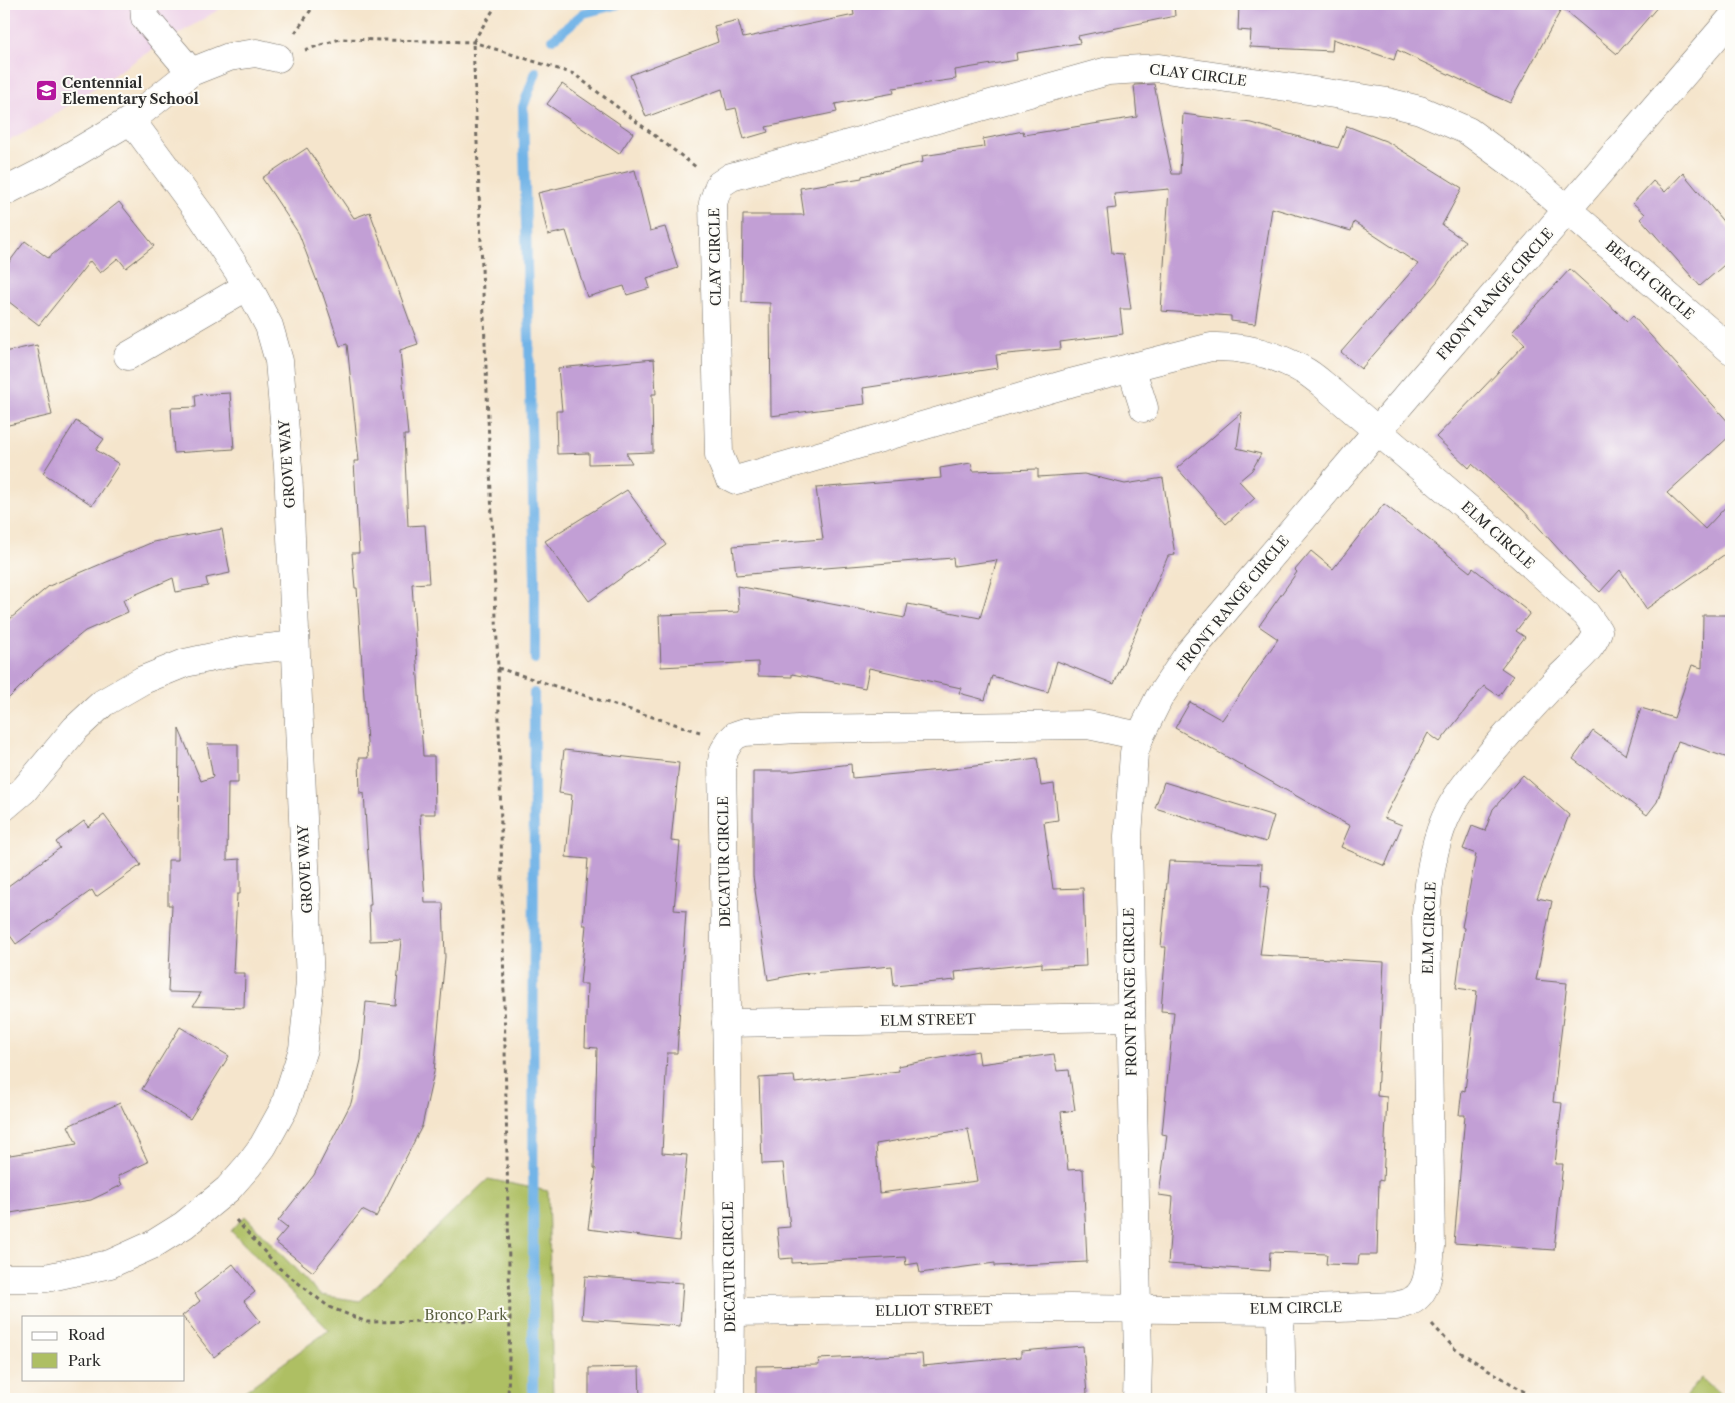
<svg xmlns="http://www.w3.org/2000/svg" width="1735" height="1403" viewBox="0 0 1735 1403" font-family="'Libre Caslon Text',serif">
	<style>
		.built { fill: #edd0e8 }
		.green { fill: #aebf63; stroke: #6c7547 }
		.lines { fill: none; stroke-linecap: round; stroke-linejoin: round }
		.stream { stroke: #72b4e7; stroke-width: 10 }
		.building { fill: #c29fd5; fill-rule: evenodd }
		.minor-casing { stroke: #726c63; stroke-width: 29 }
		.path { stroke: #726c63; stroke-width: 3; stroke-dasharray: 4 4; stroke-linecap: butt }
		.minor { stroke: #fff; stroke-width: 28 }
		.labels { text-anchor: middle; stroke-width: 4; stroke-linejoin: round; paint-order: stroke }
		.street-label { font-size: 14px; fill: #2b2b2b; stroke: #fdfcf7 }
		.poi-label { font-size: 14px; font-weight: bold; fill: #2b2b2b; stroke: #fdfcf7; text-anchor: start }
		.park-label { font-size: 14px; fill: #595f3f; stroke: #fdfcf7 }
	</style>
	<rect width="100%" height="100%" fill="#fdfcf7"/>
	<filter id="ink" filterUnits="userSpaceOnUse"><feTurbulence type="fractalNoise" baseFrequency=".02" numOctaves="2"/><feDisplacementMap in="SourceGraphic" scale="10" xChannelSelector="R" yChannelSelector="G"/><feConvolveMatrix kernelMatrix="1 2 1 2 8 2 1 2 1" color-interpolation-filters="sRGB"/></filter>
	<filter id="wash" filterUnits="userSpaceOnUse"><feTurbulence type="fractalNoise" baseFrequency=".0096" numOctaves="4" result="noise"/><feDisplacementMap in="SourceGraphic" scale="20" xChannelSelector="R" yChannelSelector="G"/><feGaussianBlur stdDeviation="1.12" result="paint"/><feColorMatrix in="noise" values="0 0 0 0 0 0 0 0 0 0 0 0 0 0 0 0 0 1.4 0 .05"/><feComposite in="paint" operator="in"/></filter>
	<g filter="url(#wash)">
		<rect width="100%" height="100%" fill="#f5e5cc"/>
		<polygon class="built" points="4,4 228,4 142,56 36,127 4,143"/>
		<g class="green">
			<polygon points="488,1179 548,1191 553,1399 234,1399 329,1330 231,1231 245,1216 320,1295 360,1301"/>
			<polygon points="1702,1378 1726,1399 1683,1399"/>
		</g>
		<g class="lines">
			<g class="stream">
				<polyline points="553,39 584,13 619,4"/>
				<polyline points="535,659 535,578 523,107 536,72"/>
				<polyline points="533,1399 534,693"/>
			</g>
		</g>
		<g id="blocks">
			<g class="building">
				<polygon points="852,4 1174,4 1175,16 1078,36 1080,43 1016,53 1017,60 955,70 956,79 893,88 894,93 835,104 837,112 766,127 768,132 744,139 736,108 727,110 722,89 646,117 630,75 718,42 714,26 738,20 743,38 854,15"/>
				<polygon points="1239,4 1660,4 1617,54 1562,8 1510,103 1397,50 1394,60 1333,39 1332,51 1250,47 1251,31 1238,30"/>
				<polygon points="562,84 633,133 619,154 547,104"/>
				<polygon points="1154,84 1172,174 1180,174 1183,114 1251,123 1338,148 1347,126 1388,142 1462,188 1442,225 1465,241 1437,282 1361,369 1341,352 1418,264 1354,222 1351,231 1272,208 1255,324 1231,321 1231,316 1161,311 1169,189 1114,194 1116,208 1107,209 1112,253 1123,254 1131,309 1120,309 1123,334 1060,342 1061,349 996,355 998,368 863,388 865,404 771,416 770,303 742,302 743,215 804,215 800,188 862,178 862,176 923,162 922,156 984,147 983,139 1023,131 1024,135 1137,117 1134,85"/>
				<polygon points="307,148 354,218 370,212 418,344 400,350 408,435 404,435 408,526 425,525 429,583 412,584 423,756 434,756 435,814 420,814 425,903 443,903 445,957 434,1072 422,1126 376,1217 362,1210 313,1272 275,1242 287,1228 278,1221 314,1175 351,1103 361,1060 366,1002 395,1005 401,940 370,941 369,905 371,905 364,793 360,794 359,758 368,758 357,588 355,588 352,553 359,553 354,461 359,461 347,344 340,346 322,292 321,292 299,234 262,178"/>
				<polygon points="635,170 650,231 665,227 678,268 647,278 650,288 627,295 624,286 587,297 566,231 548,235 538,193"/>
				<polygon points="1683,173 1731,231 1731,259 1700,286 1641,219 1645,214 1633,203 1653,181 1665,192"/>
				<polygon points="119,202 154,246 126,268 118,258 100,273 90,261 39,325 4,298 4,269 25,241 48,258"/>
				<polygon points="1570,269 1627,321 1633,316 1731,425 1731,435 1667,493 1705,529 1731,501 1731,550 1646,609 1620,570 1600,592 1581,574 1523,510 1472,464 1469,468 1436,437 1525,344 1512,332"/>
				<polygon points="37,345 52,415 4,426 4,352"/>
				<polygon points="654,359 656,394 652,394 653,452 626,453 632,463 589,464 589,453 557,454 556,411 562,411 558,368"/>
				<polygon points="230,393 234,449 174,453 171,408 196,407 195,395"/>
				<polygon points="1242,412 1237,448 1261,454 1252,470 1239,481 1255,498 1226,524 1177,468"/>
				<polygon points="76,421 104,439 96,450 119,464 92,505 43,473"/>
				<polygon points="971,463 973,471 1038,469 1038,477 1084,474 1125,484 1163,478 1175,555 1168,556 1114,684 1057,661 1048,692 992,676 985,700 959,693 961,688 869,668 865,688 792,674 792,677 758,676 758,662 661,667 659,615 739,612 737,586 905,618 908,604 980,618 997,560 954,566 953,558 736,575 733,546 823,539 816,488 941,478 940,468"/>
				<polygon points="627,490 667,545 589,601 545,541"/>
				<polygon points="1384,504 1470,572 1473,568 1530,613 1516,631 1525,637 1501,668 1513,676 1499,696 1484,686 1440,742 1428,733 1384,818 1402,825 1385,866 1341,847 1350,826 1175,728 1190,702 1222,720 1278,639 1259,626 1297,572 1295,570 1311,551 1333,569"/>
				<polygon points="222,529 230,573 206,578 208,586 176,592 173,578 123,600 128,612 85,631 36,671 4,703 4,624 49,586 153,542"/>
				<polygon points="1703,615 1731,615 1731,759 1678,741 1657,802 1647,815 1573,759 1593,731 1626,755 1641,708 1674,718 1692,665 1702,668"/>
				<polygon points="179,729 201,781 213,777 207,744 238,744 238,783 228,783 227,860 240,859 240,894 237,894 233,973 245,973 244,1008 193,1006 201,993 168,992 172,905 168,905 168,860 178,860"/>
				<polygon points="564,750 679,763 671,841 680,842 674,910 686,911 677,1053 667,1053 662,1153 687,1155 679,1241 588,1229 596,1169 594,1168 597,1048 585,1047 587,984 580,984 586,925 583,925 588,859 566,857 572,795 559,793"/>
				<polygon points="1037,758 1041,786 1054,784 1058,820 1044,822 1053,889 1083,888 1086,966 1042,968 1042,963 955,972 956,980 894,986 892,966 799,974 768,980 753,876 753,771 794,771 851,764 852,778 952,769"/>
				<polygon points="1523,775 1569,815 1537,898 1552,901 1536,980 1567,983 1553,1102 1562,1103 1555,1164 1563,1164 1554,1250 1454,1243 1465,1115 1459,1115 1462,1090 1465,1091 1477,991 1456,988 1464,928 1462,927 1476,854 1463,849 1472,826 1485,831 1493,809"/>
				<polygon points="1164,782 1274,816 1266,842 1155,808"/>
				<polygon points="104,815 141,865 96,897 92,890 16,944 4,927 4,889 60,848 56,842 84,821 88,827"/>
				<polygon points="1169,861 1262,864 1261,886 1269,887 1260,955 1384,962 1377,1096 1387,1097 1383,1181 1379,1180 1377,1255 1359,1255 1358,1265 1326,1264 1327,1254 1270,1252 1269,1271 1168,1264 1173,1197 1159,1195 1167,1135 1162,1134 1174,1012 1161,1011 1166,947 1161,947"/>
				<polygon points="180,1027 229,1056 190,1119 142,1089"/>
				<path d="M978 1051 980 1064 1054 1054 1057 1071 1069 1070 1075 1110 1061 1112 1068 1170 1083 1169 1087 1262 995 1266V1263L920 1273 918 1263 906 1265 905 1257 792 1263V1258L780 1259 777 1228 790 1227 783 1163 762 1164 759 1078 794 1076 795 1083 899 1071 898 1066ZM968 1129 977 1181 879 1193 876 1144Z"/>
				<polygon points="120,1103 148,1162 118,1176 122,1185 91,1200 4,1214 4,1156 77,1144 68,1126"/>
				<polygon points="233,1264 255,1292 244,1301 260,1321 214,1357 182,1316 200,1301 195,1294"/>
				<polygon points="585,1276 683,1283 680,1326 582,1319"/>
				<polygon points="1083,1346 1087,1394 1065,1396 1065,1399 756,1399 756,1366 819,1365 818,1359 922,1354 923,1366 1021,1357 1021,1351"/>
				<polygon points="639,1367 640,1399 589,1399 589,1368"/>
			</g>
		</g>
	</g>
	<g filter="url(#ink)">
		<use href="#blocks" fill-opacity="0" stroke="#726c63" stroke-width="1"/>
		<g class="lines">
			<defs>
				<g id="minor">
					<polyline points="144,4 145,18 191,72"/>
					<polyline points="4,192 43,172 131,120 191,72 229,57 256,53 278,58"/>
					<polyline points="128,356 248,286"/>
					<polyline points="1131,367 1144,408"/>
					<polyline points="4,807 24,790 75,729 103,703 143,680 185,663 240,651 295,645"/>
					<polyline points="726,1023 1131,1017"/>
					<polyline points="4,1278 46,1278 110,1264 152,1245 184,1225 228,1189 248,1166 263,1146 284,1108 303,1049 310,982 288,467 279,361 269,326 248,286 203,218 131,120"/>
					<polyline points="1280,1310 1282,1399"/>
					<path d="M731 1312 1070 1308 1280 1310 1396 1306C1401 1304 1407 1304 1411 1301 1430 1292 1429 1263 1431 1246L1426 913C1429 881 1432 849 1445 819 1454 798 1468 781 1483 763 1506 735 1530 709 1554 683 1569 666 1591 653 1598 631L1586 614 1492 529 1331 391C1322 384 1313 375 1303 370 1275 354 1243 346 1211 347L1070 383 736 480 728 476 719 455 713 203 719 185 731 177 1108 71 1159 68 1388 102 1420 110 1468 131 1521 170 1731 350"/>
					<polyline points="730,1399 731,1312 722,761 724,751 730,741 736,735 745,732 798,729 1088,725 1140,736"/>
					<polyline points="1137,1399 1138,1361 1128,836 1134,753 1140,736 1159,698 1189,653 1378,430 1731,19"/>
				</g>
			</defs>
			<use href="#minor" class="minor-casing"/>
			<g class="path">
				<polyline points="497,4 473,42 498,668 510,1320 508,1399"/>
				<polyline points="295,33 315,4 317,4"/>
				<polyline points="305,50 340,39 473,42 574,74 696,167"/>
				<polyline points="498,668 700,732"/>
				<polyline points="236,1220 279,1268 329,1307 367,1322 510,1320"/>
				<polyline points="1432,1324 1455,1349 1536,1399"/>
			</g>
			<use href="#minor" class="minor"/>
		</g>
	</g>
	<defs>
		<symbol id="school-square" viewBox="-11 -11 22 22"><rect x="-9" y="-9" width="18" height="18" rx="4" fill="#b5179e" stroke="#fdfcf7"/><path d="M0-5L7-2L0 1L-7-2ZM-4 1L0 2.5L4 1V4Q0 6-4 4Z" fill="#fff"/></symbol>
	</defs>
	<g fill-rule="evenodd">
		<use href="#school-square" x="34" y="78" width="25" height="25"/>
	</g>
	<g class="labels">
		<g class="street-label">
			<text transform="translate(1198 75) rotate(7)" y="5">CLAY CIRCLE</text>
			<text transform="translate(715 257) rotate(-91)" y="5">CLAY CIRCLE</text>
			<text transform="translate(1650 280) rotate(41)" y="5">BEACH CIRCLE</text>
			<text transform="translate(1495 294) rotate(-49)" y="5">FRONT RANGE CIRCLE</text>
			<text transform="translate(287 464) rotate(-94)" y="5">GROVE WAY</text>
			<text transform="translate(1498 535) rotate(42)" y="5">ELM CIRCLE</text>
			<text transform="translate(1233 603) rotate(-51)" y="5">FRONT RANGE CIRCLE</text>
			<text transform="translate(724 862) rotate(-91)" y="5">DECATUR CIRCLE</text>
			<text transform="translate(305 869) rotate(-93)" y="5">GROVE WAY</text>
			<text transform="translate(1429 928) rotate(-88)" y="5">ELM CIRCLE</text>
			<text transform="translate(1130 992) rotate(-91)" y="5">FRONT RANGE CIRCLE</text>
			<text transform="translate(928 1020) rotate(-1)" y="5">ELM STREET</text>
			<text transform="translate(729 1267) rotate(-91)" y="5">DECATUR CIRCLE</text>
			<text transform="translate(1296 1308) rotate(-1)" y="5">ELM CIRCLE</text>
			<text transform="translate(934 1310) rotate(-1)" y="5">ELLIOT STREET</text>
		</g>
		<g class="poi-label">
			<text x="62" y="88">Centennial<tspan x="62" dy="16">Elementary School</tspan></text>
		</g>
		<g class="park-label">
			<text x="466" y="1320">Bronco Park</text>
		</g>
	</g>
	<rect width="1735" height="1403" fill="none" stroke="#fdfcf7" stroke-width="20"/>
	<rect x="22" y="1316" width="162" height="65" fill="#fdfcf7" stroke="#a9a8a5"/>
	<rect x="32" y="1332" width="25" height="8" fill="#ffffff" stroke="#a9a8a5"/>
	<text x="68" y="1340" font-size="15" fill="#2b2b2b">Road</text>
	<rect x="32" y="1353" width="25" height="15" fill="#aebf63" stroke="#a9a8a5"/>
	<text x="68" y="1366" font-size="15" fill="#2b2b2b">Park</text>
</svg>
